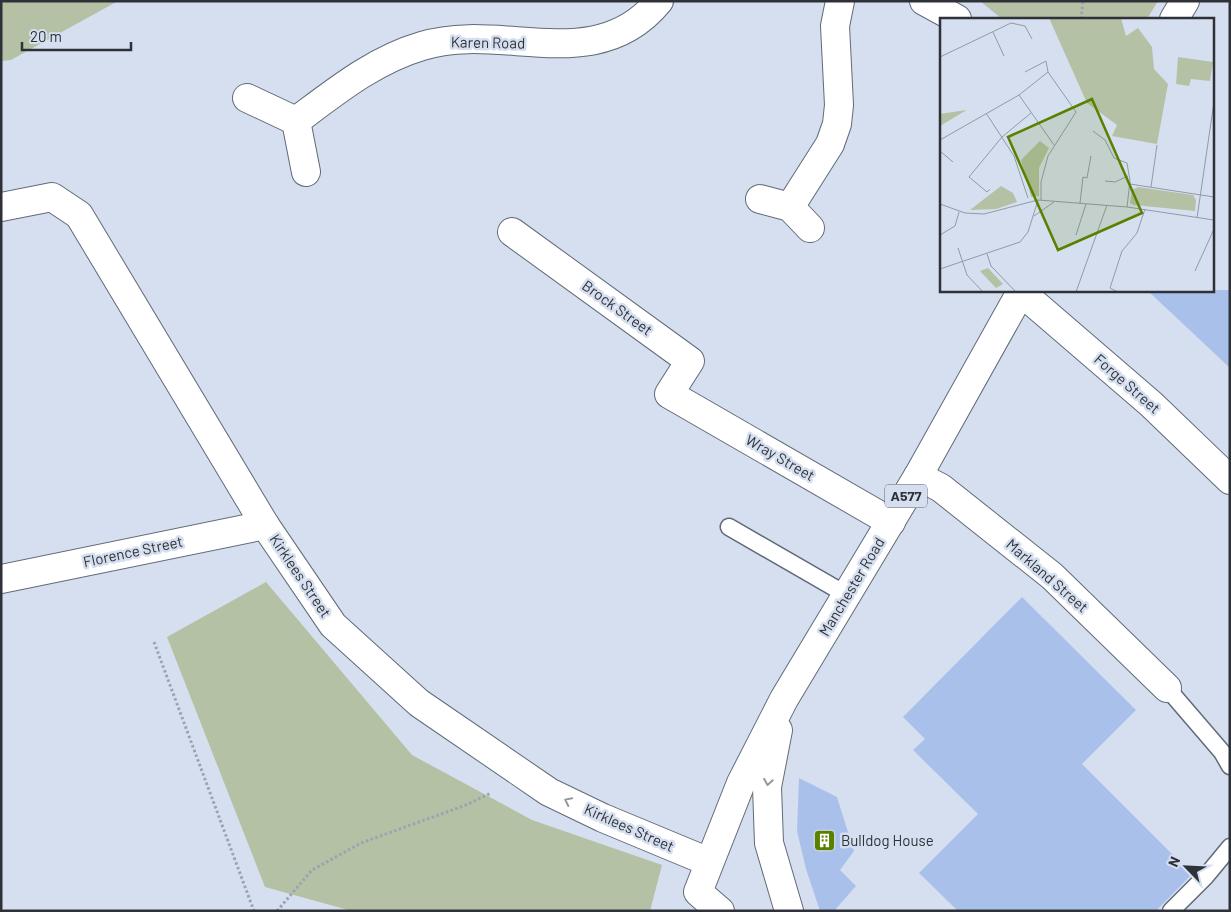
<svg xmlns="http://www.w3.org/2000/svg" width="1231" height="912" viewBox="0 0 1231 912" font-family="Barlow,sans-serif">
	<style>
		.green { fill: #b4c1a5 }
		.building { fill: #a9c1ea }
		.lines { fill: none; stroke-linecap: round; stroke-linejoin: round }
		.service-casing { stroke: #616a78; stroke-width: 19 }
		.minor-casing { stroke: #616a78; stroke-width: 30 }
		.trunk-casing { stroke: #616a78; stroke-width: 30 }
		.path { stroke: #9ca3b0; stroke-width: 3; stroke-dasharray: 2.5 2.5; stroke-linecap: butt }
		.service { stroke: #fff; stroke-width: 16 }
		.minor { stroke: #fff; stroke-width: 28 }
		.trunk { stroke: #fff; stroke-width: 28 }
		.oneway { stroke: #96989c }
		.labels { text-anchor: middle; stroke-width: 5; stroke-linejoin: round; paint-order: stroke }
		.shield { fill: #d6dfef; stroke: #60666f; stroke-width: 1 }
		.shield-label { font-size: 14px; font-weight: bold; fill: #2e3238 }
		.street-label { font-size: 15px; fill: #2e3238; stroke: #d6dfef }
		.poi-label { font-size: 15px; fill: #2e3238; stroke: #d6dfef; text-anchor: start }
		.inset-road { fill: none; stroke: #939aa6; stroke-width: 1 }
		.view { fill: #5a8000; fill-opacity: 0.15; stroke: #5a8000; stroke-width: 2.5 }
		.inset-edge { fill: none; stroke: #2e3238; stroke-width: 2.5 }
	</style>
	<rect width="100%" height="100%" fill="#d6dfef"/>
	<g class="green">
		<polygon points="1,1 118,1 11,60 1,61"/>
		<polygon points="980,1 1158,1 1147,19 1002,19"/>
		<polygon points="266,582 412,755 532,820 662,865 650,911 352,911 265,887 167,637"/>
	</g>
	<g class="building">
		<polygon points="1147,290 1230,290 1230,368"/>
		<polygon points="1022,597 1136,710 1082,764 1192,874 1156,911 958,911 919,873 978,814 913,750 925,739 903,717"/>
		<polygon points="799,778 837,797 854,851 840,870 856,886 834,911 820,911 806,869 797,831"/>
	</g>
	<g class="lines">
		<defs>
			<g id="service">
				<polyline points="729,527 847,595"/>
				<polyline points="1167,688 1222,752 1230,766"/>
				<polyline points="1171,911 1206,876 1230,847"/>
			</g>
			<g id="minor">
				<polyline points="924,1 957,19"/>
				<polyline points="247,98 296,121 306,172"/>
				<path d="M296 121C335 92 374 60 422 46 502 21 596 78 659 1"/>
				<polyline points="760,199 790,207 810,228"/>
				<polyline points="1,207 52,197 79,215 265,525 333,625 419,703 549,792 603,818 709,862"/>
				<polyline points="790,207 830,144 837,124 839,105 835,26 840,1"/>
				<polyline points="512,232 690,361 669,394 891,522"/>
				<polyline points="1021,292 1151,404 1230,480"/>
				<polyline points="918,476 941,488 1052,576 1167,688"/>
				<polyline points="1,579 265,525"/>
			</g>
			<g id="trunk">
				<polyline points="1174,19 1185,1"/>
				<polyline points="778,730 767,787 769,843 789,911"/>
				<polyline points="720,911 698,892 741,783 784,699 918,476 1022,290"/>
			</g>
		</defs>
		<use href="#service" class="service-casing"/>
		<use href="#minor" class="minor-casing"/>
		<use href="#trunk" class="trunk-casing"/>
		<g class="path">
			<polyline points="1081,19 1083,1"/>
			<polyline points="154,642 254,911"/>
			<polyline points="277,911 312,870 361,843 466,805 491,793"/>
		</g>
		<use href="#service" class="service"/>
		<use href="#minor" class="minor"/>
		<use href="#trunk" class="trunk"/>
	</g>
	<defs><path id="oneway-chevron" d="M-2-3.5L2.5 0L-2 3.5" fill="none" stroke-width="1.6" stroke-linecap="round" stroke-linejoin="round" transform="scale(1.25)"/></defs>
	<g class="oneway">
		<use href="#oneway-chevron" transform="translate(768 782) rotate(99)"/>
		<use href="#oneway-chevron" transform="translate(568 801) rotate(-154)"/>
	</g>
	<defs>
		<symbol id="building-square" viewBox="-11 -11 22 22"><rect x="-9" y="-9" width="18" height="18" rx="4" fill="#5a8000" stroke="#d6dfef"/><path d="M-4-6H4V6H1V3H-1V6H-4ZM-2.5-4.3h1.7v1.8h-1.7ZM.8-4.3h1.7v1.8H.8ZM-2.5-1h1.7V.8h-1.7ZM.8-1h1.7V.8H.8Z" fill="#fff"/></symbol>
	</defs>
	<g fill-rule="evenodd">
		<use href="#building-square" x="812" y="828" width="25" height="25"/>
	</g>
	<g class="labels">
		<rect class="shield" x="885" y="484.5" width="42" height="23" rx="4"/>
		<g class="shield-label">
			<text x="906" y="501">A577</text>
		</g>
		<g class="street-label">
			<text transform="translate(488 43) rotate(1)" y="5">Karen Road</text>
			<text transform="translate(617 308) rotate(36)" y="5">Brock Street</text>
			<text transform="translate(1127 384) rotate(41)" y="5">Forge Street</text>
			<text transform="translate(780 458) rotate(30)" y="5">Wray Street</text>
			<text transform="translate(133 552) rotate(-12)" y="5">Florence Street</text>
			<text transform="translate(300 576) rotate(56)" y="5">Kirklees Street</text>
			<text transform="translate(1047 576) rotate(41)" y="5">Markland Street</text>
			<text transform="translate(852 587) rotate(-59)" y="5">Manchester Road</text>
			<text transform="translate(629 828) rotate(24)" y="5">Kirklees Street</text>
		</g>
		<g class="poi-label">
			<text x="841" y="846">Bulldog House</text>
		</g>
	</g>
	<g transform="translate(940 18)">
		<rect width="274" height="274" fill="#d6dfef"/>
		<path d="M109 0H181L186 18 198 10 212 29 214 51 228 66 217 126 172 118 177 107 147 85ZM238 39 273 44 270 63 251 61 249 68 236 66ZM26 92 25 93 0 108V96ZM100 123 109 130 99 150V178L91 179 81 142ZM61 168 73 175 77 184 56 191 30 192ZM198 169 253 177 256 182 255 193 194 187 190 185 192 172ZM48 250 63 266 56 270 40 253Z" fill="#b4c1a5"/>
		<path class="inset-road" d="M53 14 64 38M0 39 71 5 85 8 92 21M85 54 106 43 108 54 136 94 108 138 101 164V182M79 77 114 127M46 95 74 138 88 180M153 113 165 122 174 140 187 145 190 163 187 189M0 122 79 77 108 54M0 133 13 144M165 163 175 164 188 158M190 166 274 179M211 169 217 127M50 171 47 174 29 159 62 119 91 95M140 185 143 159 147 160 151 138M0 186 25 195 44 196 98 182M94 198 114 184M257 200 274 84M0 217 15 208 19 194M136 217 146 186M18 230 27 257 43 274M47 236 51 248 76 274M0 251 80 224 88 214 98 182 187 189 274 202M255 253 274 211M136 274 167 187M178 274 170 270 182 233 197 215 205 191"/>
		<path class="view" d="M152 81 202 195 118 232 68 119Z"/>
		<rect width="274" height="274" class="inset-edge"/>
	</g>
	<rect width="1231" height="912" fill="none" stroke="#2e3238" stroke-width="5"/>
	<g transform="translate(1186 867) rotate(294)" stroke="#d6dfef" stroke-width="4" paint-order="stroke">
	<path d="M0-4L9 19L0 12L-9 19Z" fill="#2e3238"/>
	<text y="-8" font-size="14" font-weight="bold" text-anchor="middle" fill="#2e3238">N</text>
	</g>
	<path d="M22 42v8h109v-8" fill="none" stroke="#2e3238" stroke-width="2.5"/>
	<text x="30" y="42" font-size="15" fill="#2e3238" stroke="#d6dfef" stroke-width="4" paint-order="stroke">20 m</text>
</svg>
